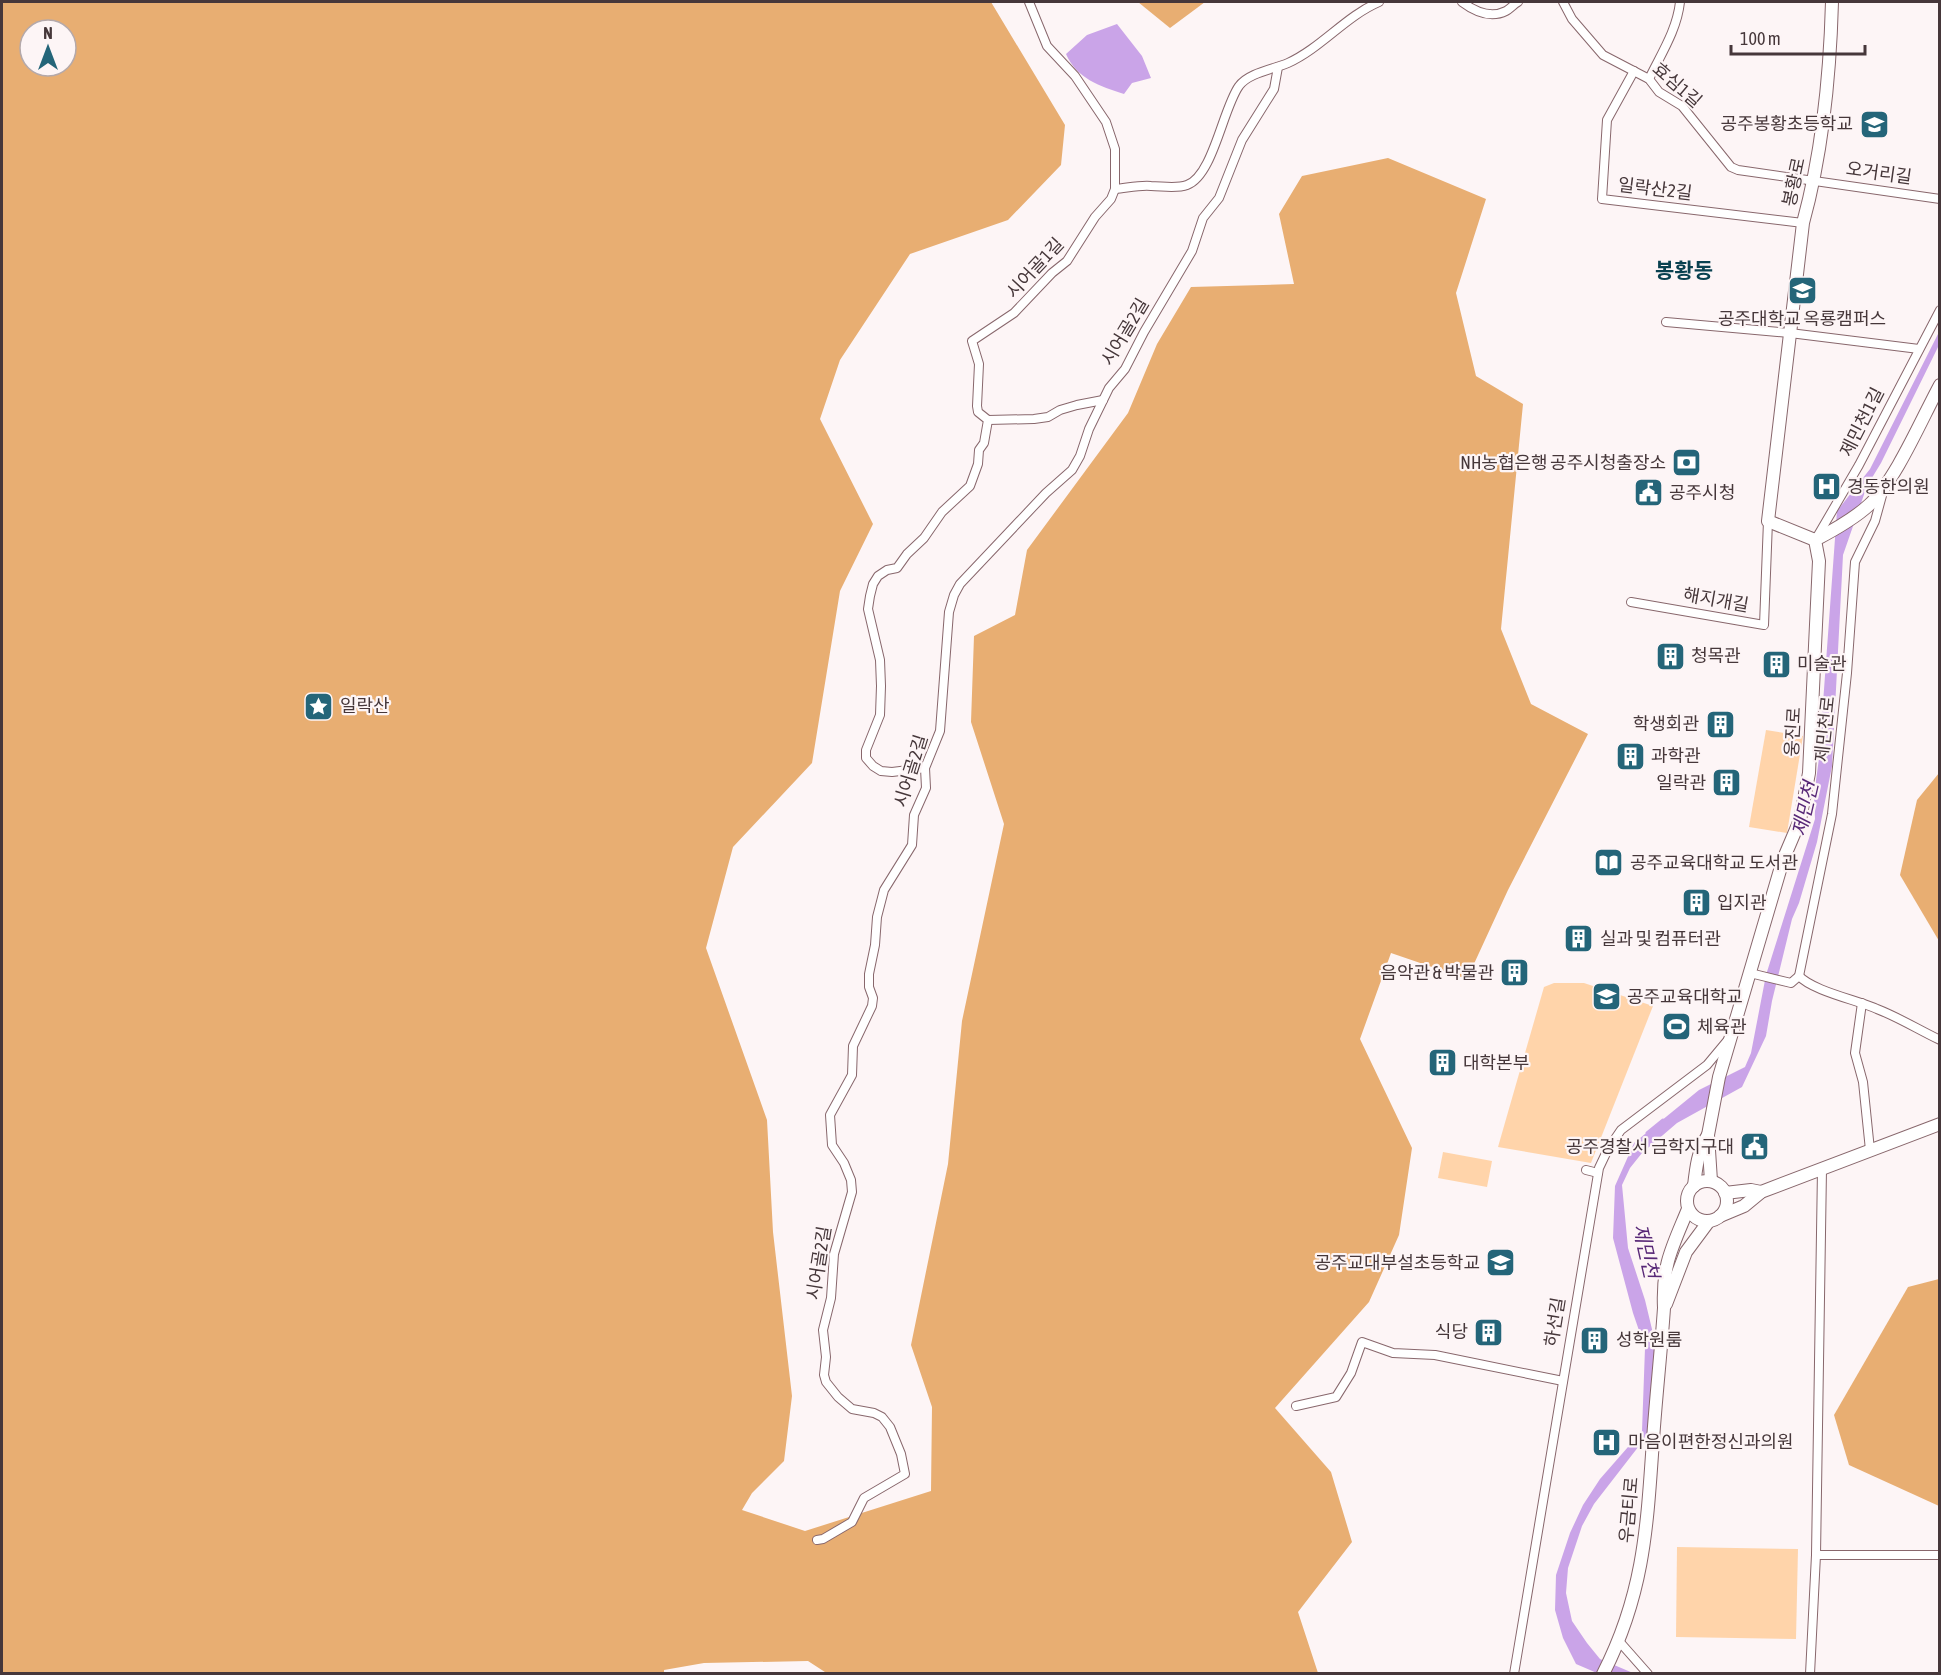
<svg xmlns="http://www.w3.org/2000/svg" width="1941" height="1675" viewBox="0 0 1941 1675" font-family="'Asap Condensed','Noto Sans KR',sans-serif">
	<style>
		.green { fill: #ffd4aa }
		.forest { fill: #e8ae72; fill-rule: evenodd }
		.water { fill: #caa4e8 }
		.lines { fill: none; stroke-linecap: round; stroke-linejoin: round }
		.stream { stroke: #caa4e8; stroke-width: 3 }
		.minor-casing { stroke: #88676c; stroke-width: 10 }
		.secondary-casing { stroke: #88676c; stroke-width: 14 }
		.minor { stroke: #fff; stroke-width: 8 }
		.secondary { stroke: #fff; stroke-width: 12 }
		.labels { text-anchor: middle; stroke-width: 4.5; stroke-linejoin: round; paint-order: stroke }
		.street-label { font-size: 18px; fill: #46373a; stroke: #fdf5f6 }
		.poi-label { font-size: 18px; fill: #46373a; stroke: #fdf5f6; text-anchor: start }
		.water-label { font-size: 20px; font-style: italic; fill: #582877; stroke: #fdf5f6 }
		.quarter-label { font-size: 21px; font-weight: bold; fill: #094150; stroke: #fdf5f6 }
	</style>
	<rect width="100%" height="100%" fill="#fdf5f6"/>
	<g class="green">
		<polygon points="1766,730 1803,736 1787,833 1749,827"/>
		<polygon points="1554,983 1584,983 1653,1006 1591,1163 1498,1147 1544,987"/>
		<polygon points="1443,1152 1492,1161 1487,1187 1438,1178"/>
		<polygon points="1677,1547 1798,1549 1796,1639 1676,1637"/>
	</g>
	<g class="forest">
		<path d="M2 2H991L1065 125 1061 165 1008 220 910 254 840 360 820 419 873 524 840 591 812 763 733 847 706 948 767 1120 773 1232 792 1396 784 1461 752 1493 742 1510 805 1531 931 1491 932 1407 911 1345 948 1164 962 1021 1004 824 971 722 974 636 1015 615 1027 550 1128 413 1157 344 1191 287 1294 284 1279 214 1302 176 1388 158 1486 199 1456 293 1476 376 1523 404 1501 629 1531 704 1588 734 1508 890 1467 979 1391 953 1360 1039 1412 1148 1399 1235 1369 1302 1275 1408 1331 1472 1352 1542 1298 1612 1318 1673 828 1674 808 1661 704 1663 664 1670V1674H2ZM30 30H66V66H30Z"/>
		<polygon points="1138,2 1205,2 1170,28"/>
		<polygon points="1939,773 1939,941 1900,875 1917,800"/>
		<polygon points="1939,1279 1940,1279 1939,1506 1849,1465 1834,1415 1908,1287"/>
	</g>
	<g class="water">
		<path d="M1117 24 1142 56 1151 78 1132 83 1124 94C1100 86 1077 79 1066 54L1087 35Z"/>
		<polygon points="1939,332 1939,345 1881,463 1867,486 1843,555 1832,766 1817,842 1799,903 1792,919 1772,1001 1766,1036 1742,1087 1677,1123 1642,1153 1630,1168 1622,1185 1628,1248 1645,1300 1656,1346 1649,1433 1594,1504 1582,1526 1568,1568 1566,1593 1572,1621 1587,1643 1600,1659 1633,1673 1597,1673 1576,1664 1563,1638 1555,1610 1556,1575 1570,1533 1583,1505 1600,1479 1642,1431 1645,1348 1633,1313 1613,1238 1615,1186 1634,1143 1699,1090 1745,1067 1751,1053 1766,975 1815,819 1814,796 1819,758 1837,511 1870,469"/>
	</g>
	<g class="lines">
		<polyline class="stream" points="1647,1133 1663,1120"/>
		<defs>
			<g id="minor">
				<path d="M1462 2C1474 11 1490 19 1506 11 1510 9 1514 4 1518 2"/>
				<polyline points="1563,2 1572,19 1603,55 1649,79 1659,92 1682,106 1731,167 1738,170 1940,199"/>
				<polyline points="1634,71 1607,120 1602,199 1803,223"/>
				<path d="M1649 79C1661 54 1677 30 1680 2"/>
				<path d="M1115 189C1127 188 1139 185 1151 186 1162 186 1176 189 1187 185 1213 176 1223 108 1239 86 1248 73 1274 69 1288 63 1321 48 1346 16 1379 2"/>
				<polyline points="1666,322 1790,333 1919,349"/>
				<polyline points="988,420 1034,419 1048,417 1060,410 1077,405 1103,400"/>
				<polyline points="1817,537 1859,465 1940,310"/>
				<polyline points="1631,602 1764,625 1768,521"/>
				<polyline points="925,768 892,772 881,771 873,766 866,758 866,750 880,715 881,686 880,660 868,609 870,596 873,584 878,576 887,570 897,568 907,554 924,538 942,512 970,486 978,464 979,450 984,443 988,420 978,412 977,406 979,364 972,341 1014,313 1052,273 1067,261 1095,217 1111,199 1115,189 1115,149 1106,122 1075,76 1047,46 1029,2"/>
				<path d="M1750 973 1791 983 1799 976C1813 991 1857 1000 1877 1009 1898 1017 1919 1030 1940 1040"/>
				<polyline points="1799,976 1832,814 1847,673 1855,562 1875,521 1883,492"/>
				<polyline points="1862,1003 1855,1053 1863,1082 1870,1150"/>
				<polyline points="1586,1170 1598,1173"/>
				<polyline points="1296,1406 1336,1397 1351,1373 1362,1342 1393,1353 1435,1355 1563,1381"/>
				<polyline points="817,1540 823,1539 852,1522 864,1498 905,1474 901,1454 890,1427 882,1417 874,1413 852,1409 838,1397 826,1382 824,1375 826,1357 823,1330 831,1298 834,1254 852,1192 851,1180 844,1163 832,1145 830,1115 852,1075 853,1046 872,1006 873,998 869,987 869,974 875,945 877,917 884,890 912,845 914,815 926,788 925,768 940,731 949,612 954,595 960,584 1046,493 1072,470 1080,456 1089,429 1109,388 1125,369 1144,332 1192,251 1203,218 1219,198 1242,140 1274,89 1278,67"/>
				<polyline points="1816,1555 1940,1555"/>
				<polyline points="1618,1640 1648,1674"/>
				<polyline points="1514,1674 1599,1168 1608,1149 1621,1130 1707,1065 1727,1041"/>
				<polyline points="1810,1674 1816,1555 1822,1169"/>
			</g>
			<g id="secondary">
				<path d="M1815 540 1768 521 1803 223C1823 150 1830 76 1832 2"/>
				<path d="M1711 1181 1708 1135 1719 1077 1783 860 1800 820 1809 773 1819 561 1815 540C1834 530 1854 519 1869 505 1896 480 1922 418 1940 385"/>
				<circle cx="1707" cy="1201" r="20"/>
				<path d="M1694 1186C1696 1168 1698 1150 1708 1135"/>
				<polyline points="1725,1193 1751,1190 1761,1192"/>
				<polyline points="1720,1216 1744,1206 1761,1192 1940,1124"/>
				<polyline points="1666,1304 1686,1252 1709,1221"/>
				<path d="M1603 1674C1644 1594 1647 1527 1653 1440 1656 1396 1661 1352 1664 1308 1662 1264 1672 1248 1688 1209"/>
			</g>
		</defs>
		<use href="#minor" class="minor-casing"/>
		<use href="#secondary" class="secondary-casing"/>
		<use href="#minor" class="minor"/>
		<use href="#secondary" class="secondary"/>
	</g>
	<defs>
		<symbol id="school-square" viewBox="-11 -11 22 22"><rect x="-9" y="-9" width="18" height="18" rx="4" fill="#246579" stroke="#fdf5f6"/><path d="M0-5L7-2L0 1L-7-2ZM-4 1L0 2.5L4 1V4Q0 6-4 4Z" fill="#fff"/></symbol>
		<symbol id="university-square" viewBox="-11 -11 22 22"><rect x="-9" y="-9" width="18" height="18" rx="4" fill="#246579" stroke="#fdf5f6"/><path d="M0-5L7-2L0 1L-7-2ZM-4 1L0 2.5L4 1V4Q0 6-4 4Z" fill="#fff"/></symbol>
		<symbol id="bank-square" viewBox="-11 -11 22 22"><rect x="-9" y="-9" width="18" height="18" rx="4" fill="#246579" stroke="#fdf5f6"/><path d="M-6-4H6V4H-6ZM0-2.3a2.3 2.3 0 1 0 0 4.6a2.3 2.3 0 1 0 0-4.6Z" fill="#fff"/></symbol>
		<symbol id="hospital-square" viewBox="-11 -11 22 22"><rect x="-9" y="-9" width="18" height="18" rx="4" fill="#246579" stroke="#fdf5f6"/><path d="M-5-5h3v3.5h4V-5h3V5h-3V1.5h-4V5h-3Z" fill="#fff"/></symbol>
		<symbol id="civic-square" viewBox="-11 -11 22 22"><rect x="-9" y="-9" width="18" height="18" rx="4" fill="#246579" stroke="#fdf5f6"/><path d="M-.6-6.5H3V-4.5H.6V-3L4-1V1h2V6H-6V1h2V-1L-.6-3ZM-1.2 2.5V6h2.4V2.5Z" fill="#fff"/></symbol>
		<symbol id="building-square" viewBox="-11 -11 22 22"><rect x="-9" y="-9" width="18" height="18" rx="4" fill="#246579" stroke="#fdf5f6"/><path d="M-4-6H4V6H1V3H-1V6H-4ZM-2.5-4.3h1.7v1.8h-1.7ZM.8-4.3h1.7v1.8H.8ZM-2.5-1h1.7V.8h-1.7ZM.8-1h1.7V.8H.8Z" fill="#fff"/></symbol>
		<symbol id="sight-square" viewBox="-11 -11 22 22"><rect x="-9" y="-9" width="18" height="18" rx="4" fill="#246579" stroke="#fdf5f6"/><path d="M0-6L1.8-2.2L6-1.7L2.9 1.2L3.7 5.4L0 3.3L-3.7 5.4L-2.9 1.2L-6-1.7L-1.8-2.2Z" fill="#fff"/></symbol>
		<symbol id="library-square" viewBox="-11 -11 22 22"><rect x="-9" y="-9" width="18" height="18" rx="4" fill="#246579" stroke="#fdf5f6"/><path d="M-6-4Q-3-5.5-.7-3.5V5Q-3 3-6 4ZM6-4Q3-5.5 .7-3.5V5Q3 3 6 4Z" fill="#fff"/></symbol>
		<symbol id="stadium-square" viewBox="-11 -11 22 22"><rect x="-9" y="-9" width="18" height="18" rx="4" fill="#246579" stroke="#fdf5f6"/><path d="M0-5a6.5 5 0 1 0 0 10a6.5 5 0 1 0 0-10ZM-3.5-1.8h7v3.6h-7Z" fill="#fff"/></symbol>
	</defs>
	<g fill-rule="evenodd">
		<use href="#school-square" x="1858" y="108" width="33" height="33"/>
		<use href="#university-square" x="1786" y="274" width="33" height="33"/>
		<use href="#bank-square" x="1670" y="446" width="33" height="33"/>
		<use href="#hospital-square" x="1810" y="470" width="33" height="33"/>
		<use href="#civic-square" x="1632" y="476" width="33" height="33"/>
		<use href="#building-square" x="1654" y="640" width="33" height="33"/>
		<use href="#building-square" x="1760" y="648" width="33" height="33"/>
		<use href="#sight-square" x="302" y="690" width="33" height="33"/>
		<use href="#building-square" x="1704" y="708" width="33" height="33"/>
		<use href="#building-square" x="1614" y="740" width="33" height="33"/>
		<use href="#building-square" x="1710" y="766" width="33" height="33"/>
		<use href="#library-square" x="1592" y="846" width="33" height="33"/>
		<use href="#building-square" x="1680" y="886" width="33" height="33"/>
		<use href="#building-square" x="1562" y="922" width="33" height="33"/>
		<use href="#building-square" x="1498" y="956" width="33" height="33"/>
		<use href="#university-square" x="1590" y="980" width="33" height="33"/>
		<use href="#stadium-square" x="1660" y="1010" width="33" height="33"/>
		<use href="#building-square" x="1426" y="1046" width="33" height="33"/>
		<use href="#civic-square" x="1738" y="1130" width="33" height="33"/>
		<use href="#school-square" x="1484" y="1246" width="33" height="33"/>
		<use href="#building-square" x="1472" y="1316" width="33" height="33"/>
		<use href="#building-square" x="1578" y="1324" width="33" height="33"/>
		<use href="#hospital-square" x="1590" y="1426" width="33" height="33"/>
	</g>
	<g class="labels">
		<g class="street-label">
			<text transform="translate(1677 85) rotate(41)" y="6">효심1길</text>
			<text transform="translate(1879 173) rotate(8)" y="6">오거리길</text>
			<text transform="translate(1794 182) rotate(-78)" y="6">봉황로</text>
			<text transform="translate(1655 189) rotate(7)" y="6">일락산2길</text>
			<text transform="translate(1035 268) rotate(-47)" y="6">시어골1길</text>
			<text transform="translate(1125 332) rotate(-59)" y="6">시어골2길</text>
			<text transform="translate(1862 422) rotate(-63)" y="6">제민천1길</text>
			<text transform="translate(1716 600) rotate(10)" y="6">해지개길</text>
			<text transform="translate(1825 729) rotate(-84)" y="6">제민천로</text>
			<text transform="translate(1793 732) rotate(-87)" y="6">웅진로</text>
			<text transform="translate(911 771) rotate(-73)" y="6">시어골2길</text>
			<text transform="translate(819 1263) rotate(-81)" y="6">시어골2길</text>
			<text transform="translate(1555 1322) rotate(-81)" y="6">하선길</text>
			<text transform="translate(1629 1510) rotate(-85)" y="6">우금티로</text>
		</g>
		<g class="poi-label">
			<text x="1853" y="130" text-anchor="end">공주봉황초등학교</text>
			<text x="1802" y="325" text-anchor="middle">공주대학교 옥룡캠퍼스</text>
			<text x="1666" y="469" text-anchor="end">NH농협은행 공주시청출장소</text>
			<text x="1847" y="493">경동한의원</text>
			<text x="1669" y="499">공주시청</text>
			<text x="1691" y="662">청목관</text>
			<text x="1797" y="670">미술관</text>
			<text x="340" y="712">일락산</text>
			<text x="1699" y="730" text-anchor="end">학생회관</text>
			<text x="1651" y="762">과학관</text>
			<text x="1706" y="789" text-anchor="end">일락관</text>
			<text x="1630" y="869">공주교육대학교 도서관</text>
			<text x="1717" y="909">입지관</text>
			<text x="1600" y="945">실과 및 컴퓨터관</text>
			<text x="1494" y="979" text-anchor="end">음악관 &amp; 박물관</text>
			<text x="1627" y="1003">공주교육대학교</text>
			<text x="1697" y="1033">체육관</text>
			<text x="1463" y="1069">대학본부</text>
			<text x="1734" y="1153" text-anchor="end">공주경찰서 금학지구대</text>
			<text x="1480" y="1269" text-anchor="end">공주교대부설초등학교</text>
			<text x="1468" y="1338" text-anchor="end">식당</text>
			<text x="1616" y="1346">성학원룸</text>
			<text x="1628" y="1448">마음이편한정신과의원</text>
		</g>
		<g class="water-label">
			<text transform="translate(1805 809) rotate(-77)" y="7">제민천</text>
			<text transform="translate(1646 1251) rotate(77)" y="7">제민천</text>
		</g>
		<g class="quarter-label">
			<text x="1684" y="278">봉황동</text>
		</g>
	</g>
	<rect width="1941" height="1675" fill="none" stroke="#46373a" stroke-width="6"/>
	<g transform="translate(48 48)"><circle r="28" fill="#fdf5f6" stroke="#b4a9ab" stroke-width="1.5"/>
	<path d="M0-4.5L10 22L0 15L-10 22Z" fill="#246579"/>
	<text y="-9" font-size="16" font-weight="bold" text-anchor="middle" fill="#46373a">N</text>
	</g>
	<path d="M1731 45v9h134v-9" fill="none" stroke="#46373a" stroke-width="3"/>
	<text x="1740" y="45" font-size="18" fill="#46373a" stroke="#fdf5f6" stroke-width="4.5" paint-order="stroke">100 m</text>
</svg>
